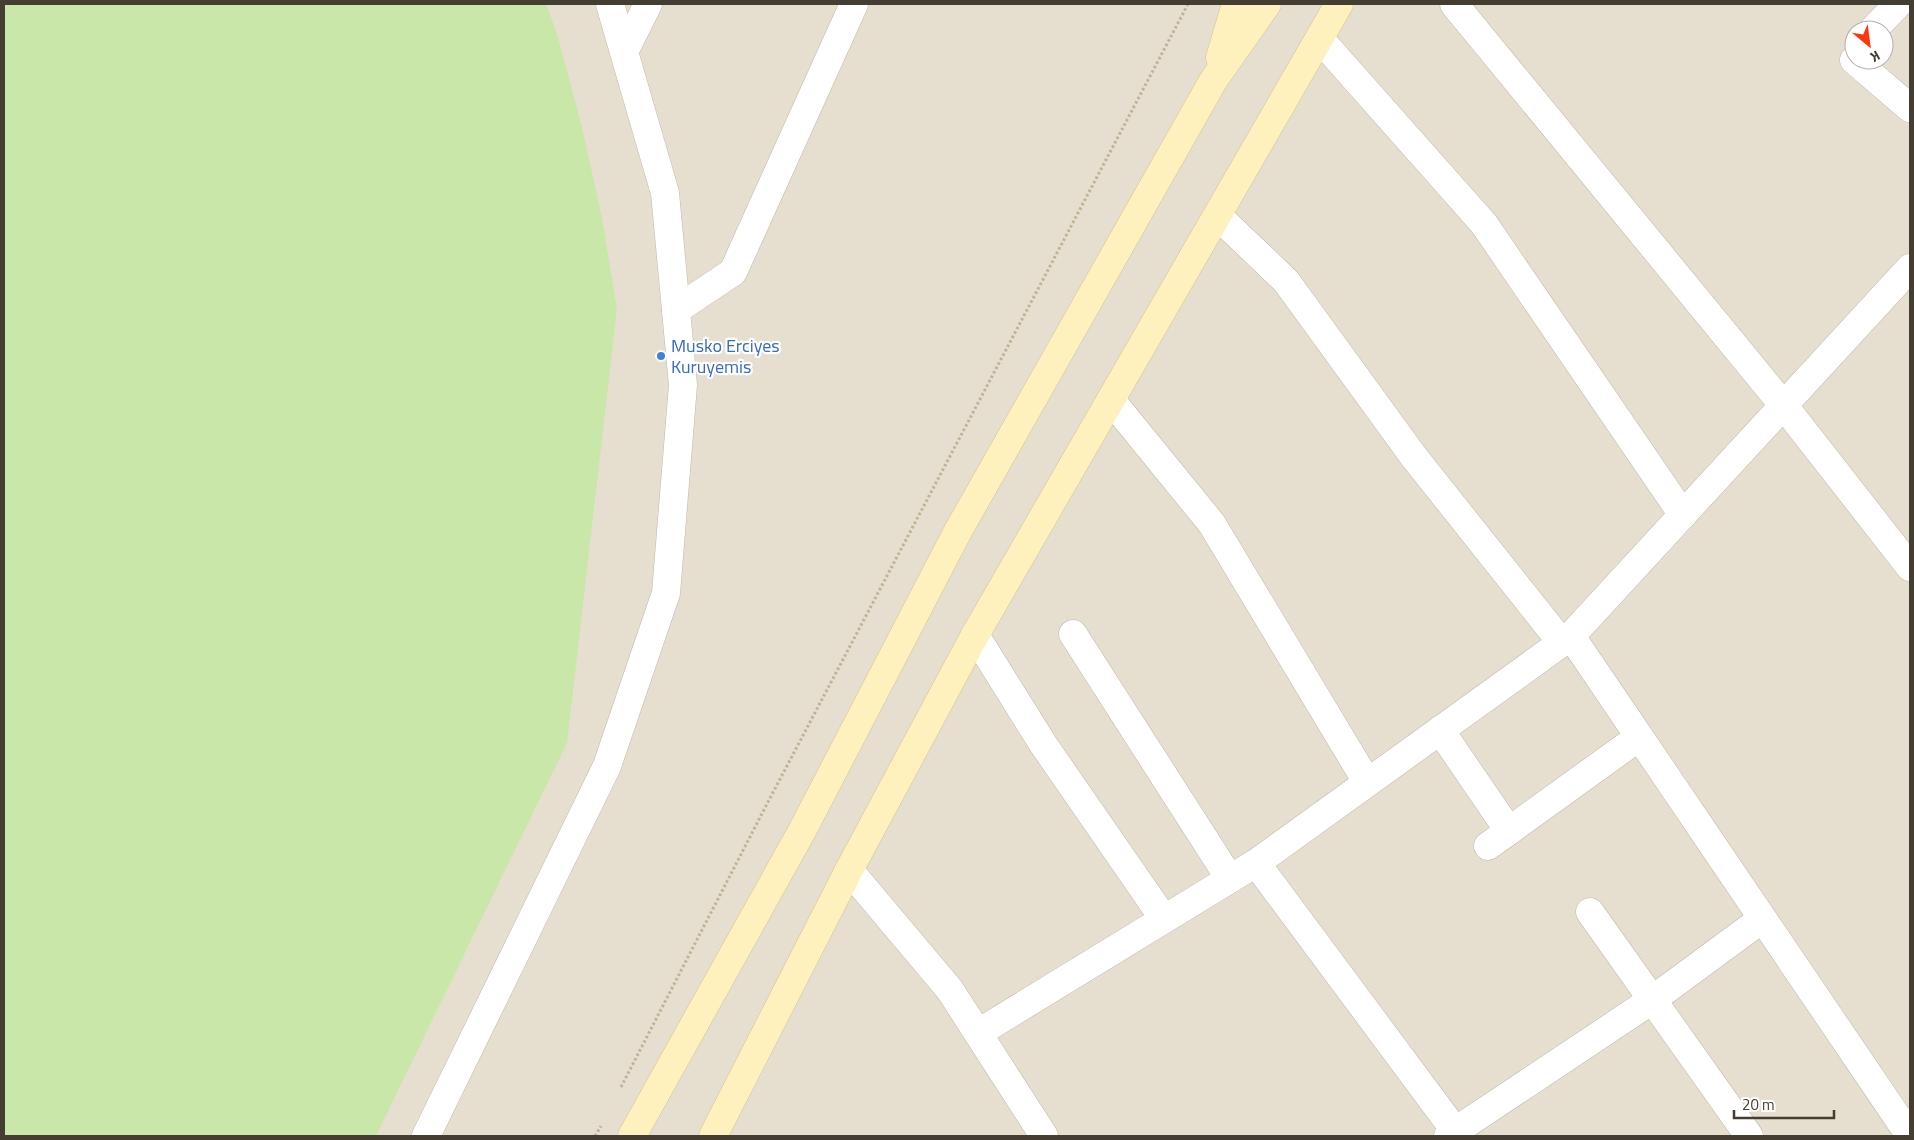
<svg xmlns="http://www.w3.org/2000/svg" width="1914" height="1140" viewBox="0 0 1914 1140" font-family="'Titillium Web',sans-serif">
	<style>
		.residential { fill: #e6dfd0; fill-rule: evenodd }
		.green { fill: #c9e7a9 }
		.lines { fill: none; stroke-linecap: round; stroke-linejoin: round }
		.minor-casing { stroke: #c0b8a8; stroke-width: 29 }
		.tertiary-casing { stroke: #c0b8a8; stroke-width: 29 }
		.secondary-casing { stroke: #d3c390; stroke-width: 29 }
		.path { stroke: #bfb295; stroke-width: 3; stroke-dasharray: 2.5 2.5; stroke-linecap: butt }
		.minor { stroke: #fff; stroke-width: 28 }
		.tertiary { stroke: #fff; stroke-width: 28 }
		.secondary { stroke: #fff1be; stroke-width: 28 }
		.shop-dot { fill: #3f7fe0; stroke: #fff; stroke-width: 2 }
		.labels { text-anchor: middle; stroke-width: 4.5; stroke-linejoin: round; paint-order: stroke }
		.shop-label { font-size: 18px; fill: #366cbe; stroke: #fff; text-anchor: start }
	</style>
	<rect width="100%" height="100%" fill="#f1ede2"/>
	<path class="residential" d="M4 4H1910V1136H4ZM1854 30H1884V60H1854Z"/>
	<polygon class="green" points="4,4 546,4 558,37 582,127 602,218 617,309 567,743 376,1136 4,1136"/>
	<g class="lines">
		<defs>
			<g id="minor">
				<polyline points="1873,30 1898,4"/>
				<polyline points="1320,39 1484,224 1683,515"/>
				<polyline points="625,50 648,4"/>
				<polyline points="1854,60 1910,108"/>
				<polyline points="1218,216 1286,281 1414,457 1562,643"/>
				<polyline points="676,310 733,272 854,4"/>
				<polyline points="1111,400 1212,524 1367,782"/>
				<polyline points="1073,634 1230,879"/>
				<polyline points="975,635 1043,744 1164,919"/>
				<polyline points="1571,636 1904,1127 1910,1122"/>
				<polyline points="1440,730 1509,831"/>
				<polyline points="1488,846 1639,737"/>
				<polyline points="1256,863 1459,1136"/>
				<polyline points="1590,912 1749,1136"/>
				<polyline points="426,1136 607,766 666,593 683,385 665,193 610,4"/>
				<polyline points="1448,1136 1652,1000 1762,919"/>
			</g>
			<g id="tertiary">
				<polyline points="1454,4 1784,406 1910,567"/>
				<polyline points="849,870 950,990 1044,1136"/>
				<polyline points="978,1033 1256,863 1571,636 1910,268"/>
			</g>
			<g id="secondary">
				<polyline points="1220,58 1236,4"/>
				<polyline points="632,1136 802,831 958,531 1213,81 1267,4"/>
				<polyline points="713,1136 849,870 975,635 1339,4"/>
			</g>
		</defs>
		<use href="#minor" class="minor-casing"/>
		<use href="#tertiary" class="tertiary-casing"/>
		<use href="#secondary" class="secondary-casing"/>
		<g class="path">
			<polyline points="621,1087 769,800 1188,4"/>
			<polyline points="595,1136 601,1126"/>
		</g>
		<use href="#minor" class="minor"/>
		<use href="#tertiary" class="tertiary"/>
		<use href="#secondary" class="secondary"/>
	</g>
	<circle class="shop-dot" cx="661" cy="356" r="5"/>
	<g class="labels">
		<g class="shop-label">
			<text x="671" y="352">Musko Erciyes<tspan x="671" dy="21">Kuruyemis</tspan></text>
		</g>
	</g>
	<rect width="1914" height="1140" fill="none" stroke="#433d32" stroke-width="10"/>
	<g transform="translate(1869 45) rotate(151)"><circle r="24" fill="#ffffff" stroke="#b4b1ad"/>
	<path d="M0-4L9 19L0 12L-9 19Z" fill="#fe380c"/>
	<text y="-8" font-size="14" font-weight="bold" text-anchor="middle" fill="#433d32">K</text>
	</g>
	<path d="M1734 1110v8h100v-8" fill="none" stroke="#433d32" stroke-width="2.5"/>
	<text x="1742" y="1110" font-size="15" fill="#433d32" stroke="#ffffff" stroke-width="4" paint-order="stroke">20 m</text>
</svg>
